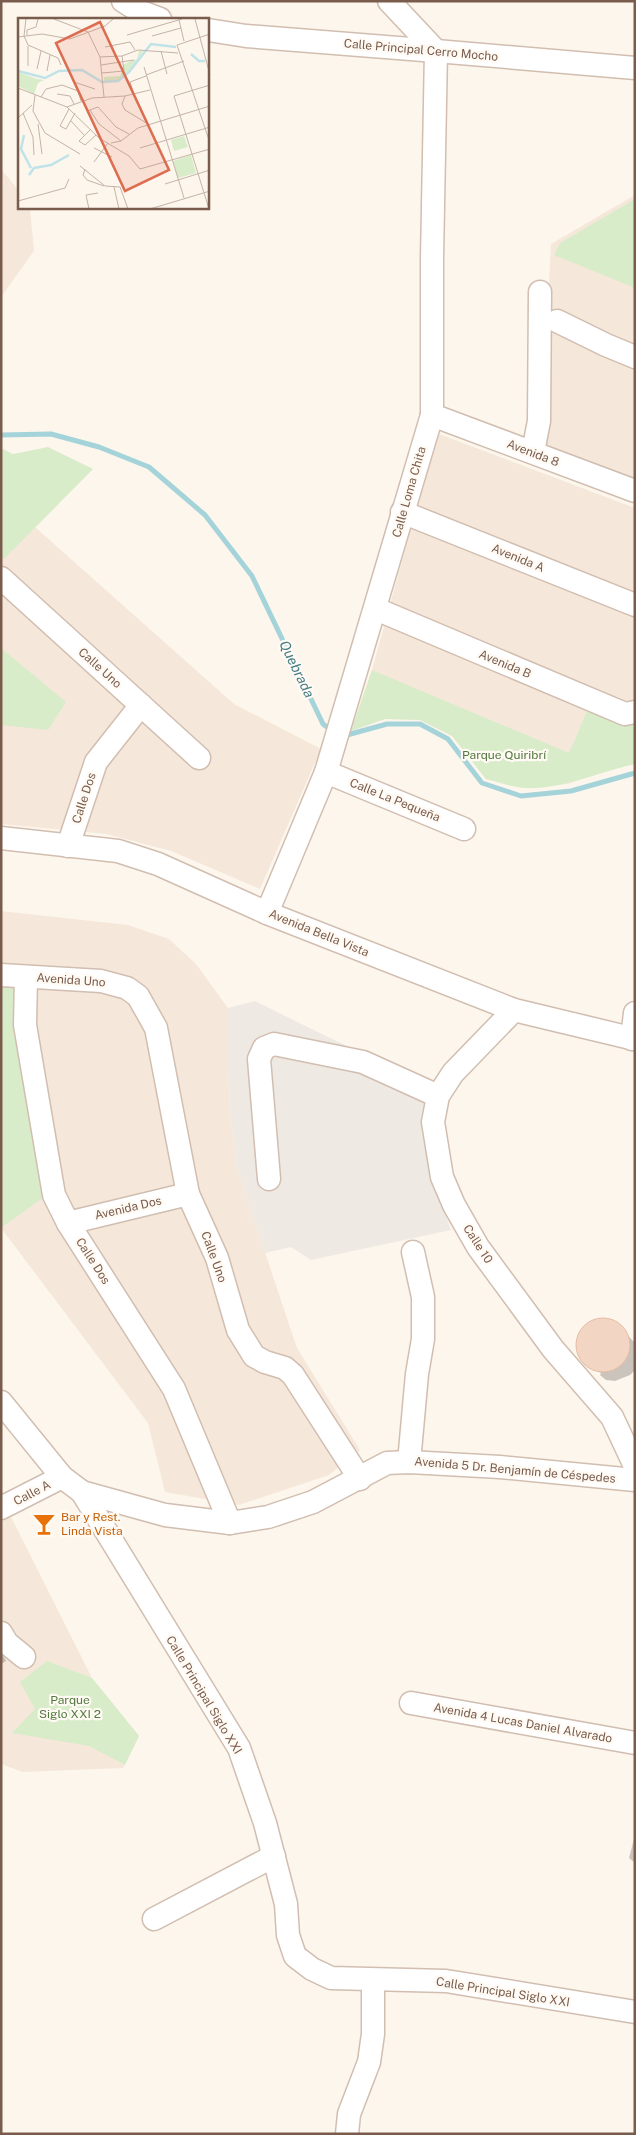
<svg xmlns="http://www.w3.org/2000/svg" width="636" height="2135" viewBox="0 0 636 2135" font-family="'Public Sans',sans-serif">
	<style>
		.residential { fill: #f5e8da }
		.industrial { fill: #efe9e4 }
		.green { fill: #d8ecc9 }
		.shadow { fill: #0003 }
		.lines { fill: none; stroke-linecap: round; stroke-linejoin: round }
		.stream { stroke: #a5d3da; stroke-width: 5 }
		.building { fill: #f3d5c3; stroke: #e6bba3 }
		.minor-casing { stroke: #d1beb0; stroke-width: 25 }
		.minor { stroke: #fff; stroke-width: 22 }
		.labels { text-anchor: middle; stroke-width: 4.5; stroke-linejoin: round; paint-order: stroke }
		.street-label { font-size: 12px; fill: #7a5c4d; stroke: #fffaf3 }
		.park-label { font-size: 12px; fill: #537a41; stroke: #fffaf3 }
		.food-label { font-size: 12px; fill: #c56008; stroke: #fffaf3; text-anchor: start }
		.water-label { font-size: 14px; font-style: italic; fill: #437c86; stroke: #fffaf3 }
		.inset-river { fill: none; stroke: #bfe3e8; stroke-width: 2.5 }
		.inset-road { fill: none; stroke: #c5b3a7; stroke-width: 1 }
		.view { fill: #dc6d51; fill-opacity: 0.15; stroke: #dc6d51; stroke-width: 2.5 }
		.inset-edge { fill: none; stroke: #7a5c4d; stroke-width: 2.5 }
	</style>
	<rect width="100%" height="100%" fill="#fdf6ec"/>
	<g class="residential">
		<polygon points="1,169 19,191 19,208 30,208 34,251 1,297"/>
		<polygon points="635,195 635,479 541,444 551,244"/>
		<polygon points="439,434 635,508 635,764 602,771 568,784 524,788 486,779 452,736 420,720 385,719 351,731 372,670 410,532"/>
		<polygon points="8,503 234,704 321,749 260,889 171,851 106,834 1,824 1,510"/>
		<polygon points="1,911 128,925 169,939 196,964 228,1008 228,1069 231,1121 237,1168 297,1348 360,1450 329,1475 239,1505 165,1492 148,1423 1,1228"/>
		<polygon points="1,1507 10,1515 92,1678 139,1736 123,1768 23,1772 1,1764"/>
	</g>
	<polygon class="industrial" points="255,1001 330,1038 434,1087 427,1117 426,1147 436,1187 451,1230 311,1260 291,1247 265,1253 237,1168 231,1121 228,1069 228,1008"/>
	<g class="green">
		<polygon points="635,199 635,288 554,255 560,243"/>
		<polygon points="48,447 93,469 4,559 1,556 1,448 13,454"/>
		<polygon points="1,648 66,702 48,730 1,725"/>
		<path d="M372 670 569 753 588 709 635 721V764C598 772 562 790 524 788 512 787 498 782 486 779L452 736 420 720 385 719 351 731Z"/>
		<polygon points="1,985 20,987 44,1197 1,1228"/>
		<polygon points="47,1661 92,1678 139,1736 125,1765 89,1746 12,1733 35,1709 20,1682"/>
	</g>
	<g class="shadow">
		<polygon points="599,1319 616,1323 635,1343 635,1370 630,1375 615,1381 606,1380 600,1375 601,1373 588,1364 588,1366 582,1359 578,1352 579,1334 584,1327"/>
		<polygon points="1,1652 6,1661 1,1664"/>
		<polygon points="635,1835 635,1863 629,1858"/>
	</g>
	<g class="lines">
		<g class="stream">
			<polyline points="1,435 51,434 99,447 149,467 205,515 252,576 323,724 332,731"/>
			<polyline points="342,734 347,735 387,724 420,724 448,739 482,783 521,796 571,791 635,773"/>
		</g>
	</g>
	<circle class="building" cx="603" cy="1345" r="27"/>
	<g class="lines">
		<defs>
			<g id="minor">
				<polyline points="123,1 139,11 160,19"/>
				<polyline points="389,1 436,51"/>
				<polyline points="208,30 246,36 436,51 635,68"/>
				<polyline points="557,321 606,345 635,357"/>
				<polyline points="432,415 635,491"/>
				<polyline points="533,452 539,421 540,292"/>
				<polyline points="402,512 635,605"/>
				<polyline points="1,578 199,758"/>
				<polyline points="376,609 625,714 635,712"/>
				<polyline points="326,772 464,829"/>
				<polyline points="1,838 118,851 158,864 267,913 514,1010 635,1039"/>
				<polyline points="68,846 96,762 141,705"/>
				<polyline points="267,913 326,772 432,415 432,258 436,51"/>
				<polyline points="1,975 101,981 127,988 138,996 156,1028 188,1194 217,1258 238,1330 254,1356 265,1362 285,1368 293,1375 360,1479"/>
				<polyline points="26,977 25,1025 54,1195 68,1223 174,1389 230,1523"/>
				<polyline points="514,1010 453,1073 438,1096 433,1122 442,1177 454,1205 478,1247 553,1349 612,1417 635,1466"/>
				<polyline points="632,1039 635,1013"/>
				<polyline points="269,1179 259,1059 264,1048 274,1044 363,1062 438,1096"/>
				<polyline points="68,1223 188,1194"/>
				<polyline points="1,1402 62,1477 82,1492 239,1748 265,1823 286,1904 288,1935 295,1956 312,1969 331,1978 446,1981 635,2012"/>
				<polyline points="409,1462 417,1374 423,1339 423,1297 413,1252"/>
				<polyline points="82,1492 165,1515 230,1523 268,1517 313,1502 387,1463 409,1462 500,1467 635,1480"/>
				<polyline points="1,1508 62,1477"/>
				<polyline points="1,1633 7,1643 24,1657"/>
				<polyline points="411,1703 635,1743"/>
				<polyline points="154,1919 274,1856"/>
				<polyline points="347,2134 349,2114 369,2062 373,2034 373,1980"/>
			</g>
		</defs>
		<use href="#minor" class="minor-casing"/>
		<use href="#minor" class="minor"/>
	</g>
	<defs>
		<symbol id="bar-bare" viewBox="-9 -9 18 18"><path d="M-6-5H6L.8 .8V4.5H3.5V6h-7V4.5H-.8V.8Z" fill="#e8710a" stroke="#fffaf3" stroke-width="2.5" paint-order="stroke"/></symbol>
	</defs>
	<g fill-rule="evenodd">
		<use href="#bar-bare" x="28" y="1508" width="32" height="32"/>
	</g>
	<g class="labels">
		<g class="street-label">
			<text transform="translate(421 50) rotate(5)" y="4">Calle Principal Cerro Mocho</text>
			<text transform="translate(533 453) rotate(21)" y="4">Avenida 8</text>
			<text transform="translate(409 492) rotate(-74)" y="4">Calle Loma Chita</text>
			<text transform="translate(518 558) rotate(22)" y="4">Avenida A</text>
			<text transform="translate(505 664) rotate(23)" y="4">Avenida B</text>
			<text transform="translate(100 668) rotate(42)" y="4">Calle Uno</text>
			<text transform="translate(84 798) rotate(-72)" y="4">Calle Dos</text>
			<text transform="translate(395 800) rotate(22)" y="4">Calle La Pequeña</text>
			<text transform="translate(319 933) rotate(22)" y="4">Avenida Bella Vista</text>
			<text transform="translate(71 980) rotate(4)" y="4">Avenida Uno</text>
			<text transform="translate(128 1208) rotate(-13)" y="4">Avenida Dos</text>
			<text transform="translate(478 1244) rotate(57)" y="4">Calle 10</text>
			<text transform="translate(214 1257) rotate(70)" y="4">Calle Uno</text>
			<text transform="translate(93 1261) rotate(57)" y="4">Calle Dos</text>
			<text transform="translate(515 1470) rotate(5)" y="4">Avenida 5 Dr. Benjamín de Céspedes</text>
			<text transform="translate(32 1493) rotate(-28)" y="4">Calle A</text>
			<text transform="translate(204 1695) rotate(59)" y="4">Calle Principal Siglo XXI</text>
			<text transform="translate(523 1723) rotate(10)" y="4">Avenida 4 Lucas Daniel Alvarado</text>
			<text transform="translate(503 1992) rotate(9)" y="4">Calle Principal Siglo XXI</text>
		</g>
		<g class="park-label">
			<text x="504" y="759">Parque Quiribrí</text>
			<text x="70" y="1704">Parque<tspan x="70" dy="14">Siglo XXI 2</tspan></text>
		</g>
		<g class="food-label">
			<text x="61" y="1521">Bar y Rest.<tspan x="61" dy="14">Linda Vista</tspan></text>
		</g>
		<g class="water-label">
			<text transform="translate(297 669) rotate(64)" y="5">Quebrada</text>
		</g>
	</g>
	<g transform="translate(18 18)">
		<rect width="191" height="191" fill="#fdf6ec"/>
		<path d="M121 33H125L111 54 100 62 86 64V59L102 58 106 46 119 41ZM0 54 19 61 26 62 20 65 16 76 0 68ZM166 118 170 129 156 133 153 122ZM173 137 178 155 160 160 155 143Z" fill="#d8ecc9"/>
		<path class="inset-river" d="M173 36 181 43H187M0 53 27 60 41 53 64 52 84 64 100 63 111 54 133 26 158 29M6 117 3 131 13 150M11 157 16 150 33 147 51 137"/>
		<path class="inset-road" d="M8 1 6 18 10 27 40 40 43 47M36 1 70 14M177 1 192 57M161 2 166 23M70 14 82 39 86 79M192 16 159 27 192 125M9 17V12L18 9 20 1M109 17 164 1M134 18 163 10M0 19 24 16 52 21 87 8 95 1M0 28V49M10 28V48M87 29 112 24 117 32M143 33 149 56M82 39 104 38 120 32 160 35M83 47 116 42M126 49 166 180M19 51 23 33M29 53 32 37M84 55 106 53 104 38M128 57 166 43M56 64 77 71M0 70 49 89 81 120 111 138 122 151 192 131M39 76 52 78 56 86M116 76 112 64 128 58M17 77 15 93 27 115 62 136M107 78 104 86 107 92 130 106M23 79 28 71 44 67 60 73 63 83M49 89 74 80 107 78 132 72M51 91 42 108 48 111 57 95M72 92 81 106 103 123M69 93 80 89 98 109 111 116M5 95 15 119 16 137M0 100 14 87M53 103 66 117M20 106 24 136M73 111 61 123 67 127 78 117M93 125 103 123 120 110 192 88M76 130 94 139M122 130 192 109M76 144 90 125M62 148 87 168 102 169 110 191M67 151 65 157 69 162 86 168M147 166 192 152M96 169 101 191M0 183 47 170 51 161M71 191 68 177 80 175M132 191 192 173M191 191 156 78 192 67"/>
		<path class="view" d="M82 4 151 152 107 173 38 25Z"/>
		<rect width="191" height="191" class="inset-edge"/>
	</g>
	<rect width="636" height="2135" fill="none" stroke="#7a5c4d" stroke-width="5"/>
</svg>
